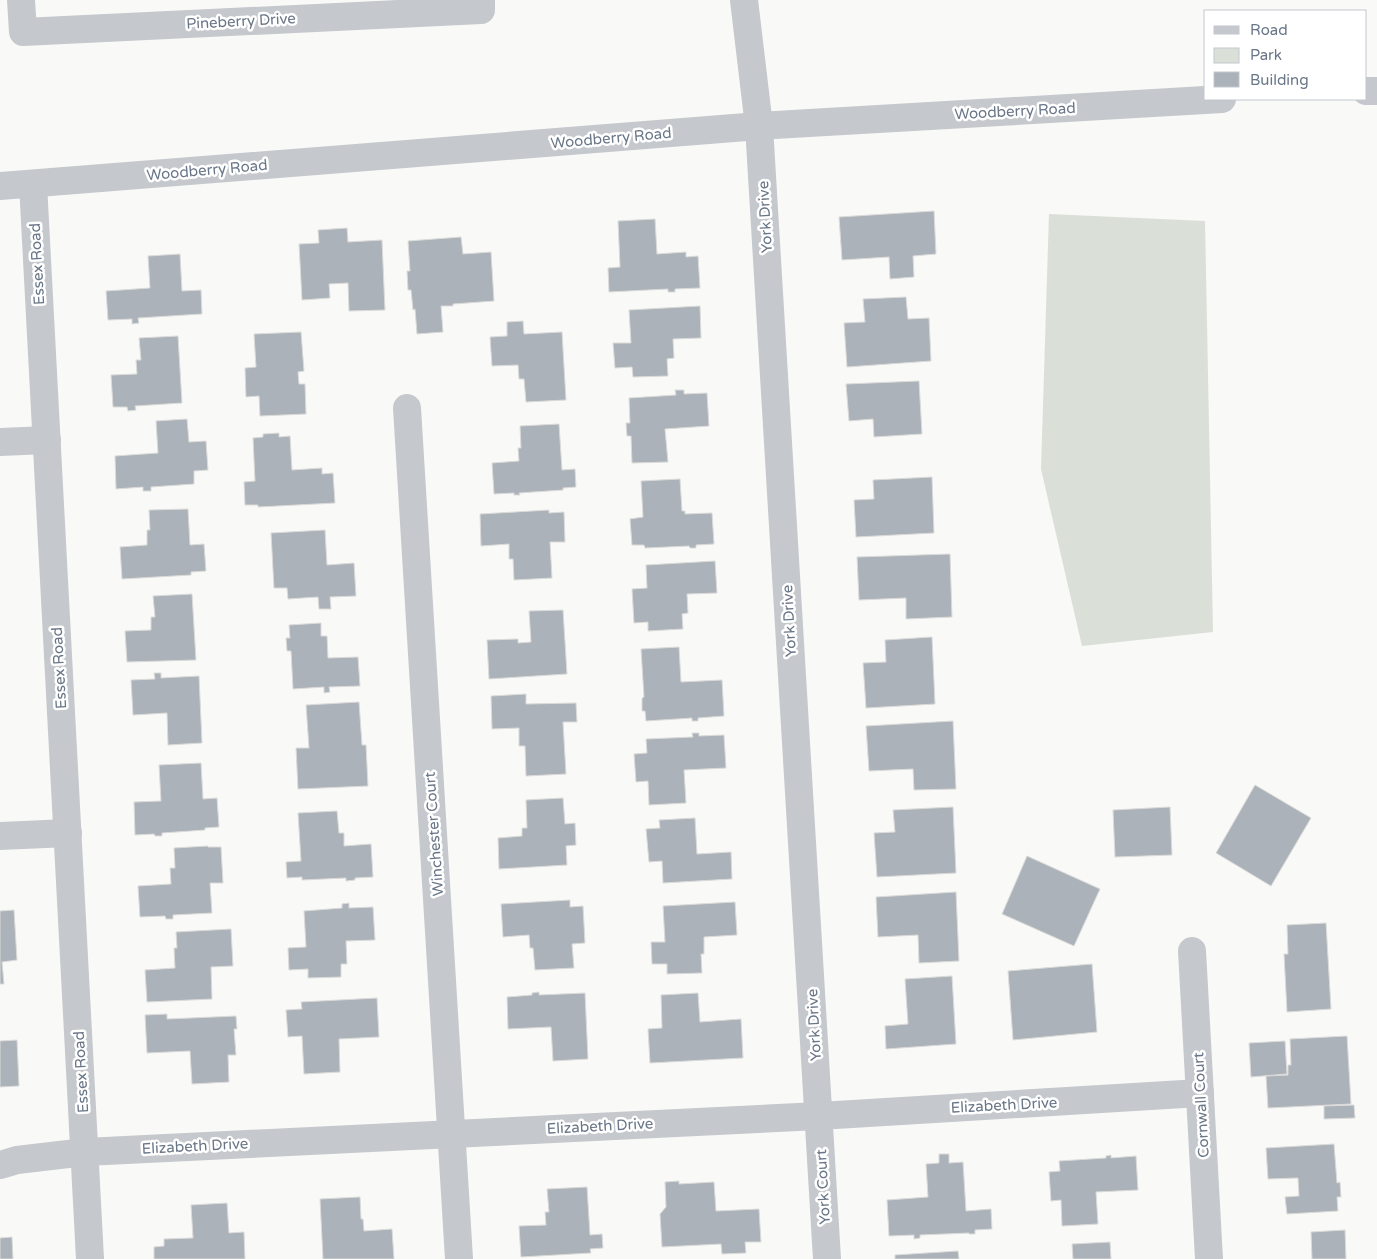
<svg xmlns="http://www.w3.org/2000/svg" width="1377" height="1259" viewBox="0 0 1377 1259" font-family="'Varela Round',sans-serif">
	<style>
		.green { fill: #dae0d8 }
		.building { fill: #acb2b9; stroke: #dbdbd9 }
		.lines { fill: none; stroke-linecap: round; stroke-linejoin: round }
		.minor { stroke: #c5c8cc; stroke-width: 28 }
		.labels { text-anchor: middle; stroke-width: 5; stroke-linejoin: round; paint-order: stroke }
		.street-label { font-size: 15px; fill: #697687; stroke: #fff }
	</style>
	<rect width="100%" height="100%" fill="#f9f9f7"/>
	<polygon class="green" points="1049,214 1205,221 1213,632 1082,646 1041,469"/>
	<g class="building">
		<polygon points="934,211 936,254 913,256 914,277 890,279 889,257 842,260 839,217"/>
		<polygon points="655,219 657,254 686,252 686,257 698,256 700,288 675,289 675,292 668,292 668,289 609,292 608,268 620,267 618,221"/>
		<polygon points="347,228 348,242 382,240 385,310 349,311 348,283 329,284 330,298 302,300 299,244 319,243 318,230"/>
		<polygon points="461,237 463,254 491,252 494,301 453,304 453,306 441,306 443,332 417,334 415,309 413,310 411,290 408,290 407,271 410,271 408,241"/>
		<polygon points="180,254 182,291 201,290 202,314 138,318 139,323 132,324 132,319 108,320 106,291 150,288 148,256"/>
		<polygon points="906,297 908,319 929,318 931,361 847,367 844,323 865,322 863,299"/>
		<polygon points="700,306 701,338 673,339 674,358 667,359 668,376 633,377 632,367 615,368 613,343 631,343 629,310"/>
		<polygon points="523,321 524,334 562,332 566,400 526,402 524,379 519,379 518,365 492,366 490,337 507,336 507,322"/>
		<polygon points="301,332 304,371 298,372 299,384 305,384 306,414 260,416 259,396 246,397 245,368 256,367 254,334"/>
		<polygon points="178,336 182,403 135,406 136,410 128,411 127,407 113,407 111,375 137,374 136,360 141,360 139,338"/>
		<polygon points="919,381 922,434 874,437 873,419 849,421 846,384"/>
		<polygon points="675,390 684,390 684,394 707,393 709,426 665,429 668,462 632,463 631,436 627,436 626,423 630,423 629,398 676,395"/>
		<polygon points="187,419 189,442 206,441 208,470 194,471 194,484 151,487 151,491 143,491 143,487 116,489 115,456 158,453 156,421"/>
		<polygon points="559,424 562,470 575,469 576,487 563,488 563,490 519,493 520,495 514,495 514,493 494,494 492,463 519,461 518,448 521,448 520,426"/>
		<polygon points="279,433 279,437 290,436 292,470 322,468 322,474 333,473 335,503 258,507 258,505 245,505 244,482 255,481 253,438 263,437 263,434"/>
		<polygon points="932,477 934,533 856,537 854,500 874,499 873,480"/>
		<polygon points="680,479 682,511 685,511 685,514 712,513 714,544 696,545 696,548 690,548 689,546 645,548 644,545 632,545 630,519 643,517 641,481"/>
		<polygon points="188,509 190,545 204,544 206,571 191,572 191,575 122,579 120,547 147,545 147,530 150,530 149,510"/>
		<polygon points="549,510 549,513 564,512 565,542 550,542 552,578 514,580 513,559 509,559 509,544 481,546 480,514"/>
		<polygon points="325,530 327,565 354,563 356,596 330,597 331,609 319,609 318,597 288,599 287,588 274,588 271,533"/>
		<polygon points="950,554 952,617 906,619 906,598 859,600 857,557"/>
		<polygon points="715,561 717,593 687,594 688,613 682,614 683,629 648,631 648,622 634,623 632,589 647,588 646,565"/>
		<polygon points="192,594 196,660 127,662 125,631 151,630 151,617 155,617 153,596"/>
		<polygon points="563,610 567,674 489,679 487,640 518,639 518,643 531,642 529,611"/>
		<polygon points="321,623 321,636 327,636 328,658 358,657 360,686 329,687 330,692 324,693 324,687 293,689 291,651 287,651 286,638 290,638 289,625"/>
		<polygon points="932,637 935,704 866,708 863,663 886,662 885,640"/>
		<polygon points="679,647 681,682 722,680 724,716 698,718 698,721 692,721 692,718 646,721 645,711 642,711 642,698 644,697 641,649"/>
		<polygon points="154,673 161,673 161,678 199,676 202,743 168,745 167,713 133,715 131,680 155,679"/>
		<polygon points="526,694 526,704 576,703 577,722 563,722 566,774 526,776 525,746 519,746 519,728 492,729 491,696"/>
		<polygon points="359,702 362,745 366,745 368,786 298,789 296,748 309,748 306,705"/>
		<polygon points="953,721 956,789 914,790 913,769 869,771 866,726"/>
		<polygon points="692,733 699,733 699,736 724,735 726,768 684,770 686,803 649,805 648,781 636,782 634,754 647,753 646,739 693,737"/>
		<polygon points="201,763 203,799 217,798 219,827 205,828 205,830 162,833 162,836 155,836 154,834 135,835 134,802 161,801 159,765"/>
		<polygon points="1255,785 1311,818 1271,886 1216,853"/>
		<polygon points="563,798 565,824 575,823 576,845 566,846 567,865 499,869 498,838 522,836 522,828 527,828 526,800"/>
		<polygon points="953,807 956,873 877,877 874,833 895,832 893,810"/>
		<polygon points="1170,807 1172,855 1115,857 1113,810"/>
		<polygon points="337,811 339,833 344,833 344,846 371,844 373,877 355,878 355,880 346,881 346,878 302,880 302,877 287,878 286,862 301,861 298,813"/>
		<polygon points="695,818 697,854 731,852 732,879 663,883 662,861 649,862 646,829 660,828 659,820"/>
		<polygon points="208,846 208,847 221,847 223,883 210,883 212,913 173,915 173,919 166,919 165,916 140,917 138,886 171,884 170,868 175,868 174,848"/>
		<polygon points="1027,856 1100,889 1074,946 1002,914"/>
		<polygon points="956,892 959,961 919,963 918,935 878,937 876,897"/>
		<polygon points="570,900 570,907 583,906 585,943 572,944 574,968 535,970 533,948 530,948 529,935 503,937 501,904"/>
		<polygon points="735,902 737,935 704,937 704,954 701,954 702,973 667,974 667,964 652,964 651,942 665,942 663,906"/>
		<polygon points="349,903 349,908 373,907 375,940 346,941 347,964 341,964 341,977 308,978 308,969 289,970 288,948 306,947 304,911 342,908 342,904"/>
		<polygon points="14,910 17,960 2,962 4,984 0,984 0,911"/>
		<polygon points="1326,923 1331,1009 1287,1012 1284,954 1288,954 1287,925"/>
		<polygon points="231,929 233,966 211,967 212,999 147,1002 145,970 175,968 174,948 177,948 176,932"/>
		<polygon points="1092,964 1097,1032 1013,1040 1008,971"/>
		<polygon points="952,976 956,1044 886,1049 885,1026 908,1024 905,979"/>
		<polygon points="539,992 539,995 585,993 588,1059 553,1061 551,1027 508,1029 507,997 532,995 532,993"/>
		<polygon points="698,993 700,1022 741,1019 743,1058 650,1063 648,1029 662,1028 661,995"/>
		<polygon points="377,998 379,1037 339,1039 340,1072 304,1074 302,1036 288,1037 286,1010 302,1009 301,1002"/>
		<polygon points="167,1014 167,1019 236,1016 237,1029 234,1029 236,1055 228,1055 229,1082 192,1084 190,1051 147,1053 145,1015"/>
		<polygon points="1347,1036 1351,1104 1268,1108 1266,1076 1288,1075 1288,1065 1291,1065 1290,1039"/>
		<polygon points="17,1040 19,1086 0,1087 0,1041"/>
		<polygon points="1285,1041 1287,1074 1251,1077 1249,1043"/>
		<polygon points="1354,1105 1355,1118 1324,1119 1324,1106"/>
		<polygon points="1334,1144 1337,1183 1340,1182 1341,1197 1337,1197 1338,1211 1287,1214 1285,1197 1299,1196 1298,1178 1268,1179 1266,1148"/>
		<polygon points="939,1154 949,1154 949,1163 963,1162 966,1211 991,1209 992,1229 975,1230 975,1234 969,1234 969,1233 920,1235 920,1238 914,1239 914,1235 889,1236 887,1200 928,1197 926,1164 939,1163"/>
		<polygon points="1111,1155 1111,1158 1136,1156 1138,1190 1096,1192 1098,1224 1062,1226 1061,1200 1051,1201 1049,1172 1060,1171 1059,1161 1106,1158 1106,1156"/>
		<polygon points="679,1181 679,1184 714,1182 716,1211 759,1209 761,1242 745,1242 746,1253 722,1254 721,1244 662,1247 660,1214 666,1207 665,1182"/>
		<polygon points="587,1187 590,1235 602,1234 603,1248 590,1249 591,1253 521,1257 519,1226 546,1225 545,1212 549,1212 547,1189"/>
		<polygon points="360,1197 361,1219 363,1219 364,1231 392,1229 394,1259 323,1259 320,1199"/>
		<polygon points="227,1203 229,1233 244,1232 245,1259 154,1259 154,1247 164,1246 164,1239 193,1238 191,1205"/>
		<polygon points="1345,1230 1346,1259 1312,1259 1311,1232"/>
		<polygon points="12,1237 13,1259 0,1259 0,1238"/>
		<polygon points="1110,1242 1111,1259 1073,1259 1072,1244"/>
		<polygon points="958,1251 959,1259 895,1259 895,1255"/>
	</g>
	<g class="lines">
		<g class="minor">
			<polyline points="21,0 23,32 481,10 481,0"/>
			<polyline points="744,0 759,126 827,1259"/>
			<polyline points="1366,91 1377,91"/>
			<polyline points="33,184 90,1259"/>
			<polyline points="0,186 759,126 1222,99"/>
			<polyline points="407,408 459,1259"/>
			<polyline points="0,442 47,440"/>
			<polyline points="0,836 68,833"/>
			<polyline points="1192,951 1209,1259"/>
			<polyline points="0,1165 17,1160 85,1152 819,1116 1200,1093"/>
		</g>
	</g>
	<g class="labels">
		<g class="street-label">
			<text transform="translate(241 21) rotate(-3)" y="5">Pineberry Drive</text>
			<text transform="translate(1015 111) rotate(-3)" y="5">Woodberry Road</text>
			<text transform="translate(611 138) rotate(-5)" y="5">Woodberry Road</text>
			<text transform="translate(207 170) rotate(-5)" y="5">Woodberry Road</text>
			<text transform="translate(765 217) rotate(-93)" y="5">York Drive</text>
			<text transform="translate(37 264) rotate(-93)" y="5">Essex Road</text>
			<text transform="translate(789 621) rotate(-93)" y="5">York Drive</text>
			<text transform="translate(59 668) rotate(-93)" y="5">Essex Road</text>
			<text transform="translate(434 834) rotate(-94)" y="5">Winchester Court</text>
			<text transform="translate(814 1025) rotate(-93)" y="5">York Drive</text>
			<text transform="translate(81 1072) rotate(-93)" y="5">Essex Road</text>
			<text transform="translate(1004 1105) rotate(-3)" y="5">Elizabeth Drive</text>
			<text transform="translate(1201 1105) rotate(-93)" y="5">Cornwall Court</text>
			<text transform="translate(600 1126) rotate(-3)" y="5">Elizabeth Drive</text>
			<text transform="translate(195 1146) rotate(-3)" y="5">Elizabeth Drive</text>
			<text transform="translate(823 1187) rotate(-93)" y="5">York Court</text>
		</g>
	</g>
	<rect x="1204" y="10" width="162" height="90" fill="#ffffff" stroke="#c3c8cf"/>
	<rect x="1214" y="26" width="25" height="8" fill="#c5c8cc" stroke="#c3c8cf"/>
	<text x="1250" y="35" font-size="15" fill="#697687">Road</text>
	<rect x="1214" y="48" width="25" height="15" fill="#dae0d8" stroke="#c3c8cf"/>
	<text x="1250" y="60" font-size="15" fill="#697687">Park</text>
	<rect x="1214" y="72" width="25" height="15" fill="#acb2b9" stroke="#c3c8cf"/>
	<text x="1250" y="85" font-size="15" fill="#697687">Building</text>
</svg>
